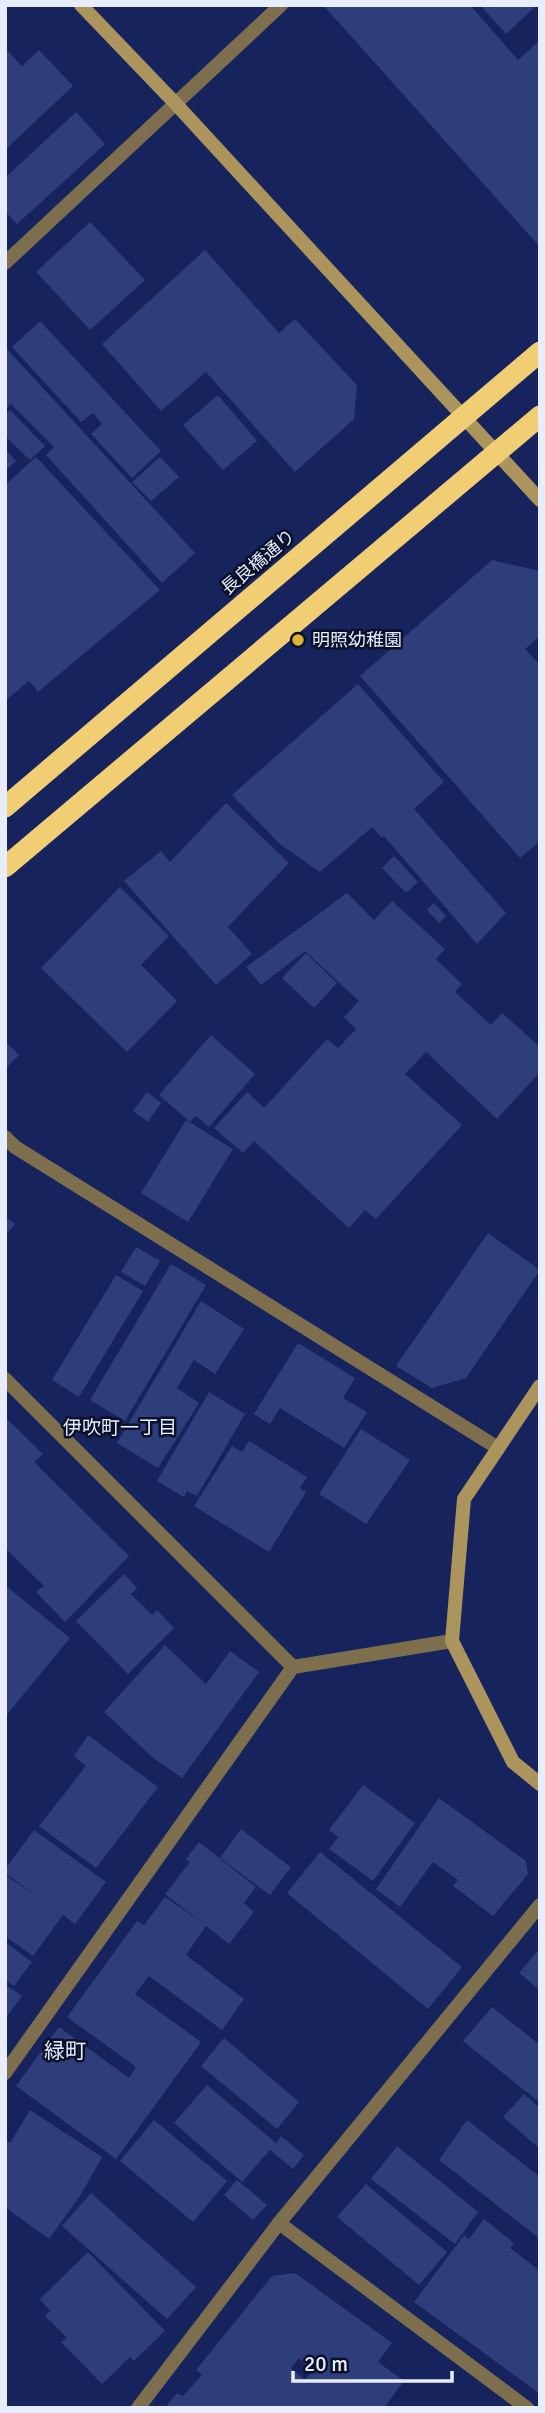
<svg xmlns="http://www.w3.org/2000/svg" width="545" height="2413" viewBox="0 0 545 2413" font-family="Signika,'Noto Sans JP',sans-serif">
	<style>
		.building { fill: #2d3e7b; fill-rule: evenodd }
		.lines { fill: none; stroke-linecap: round; stroke-linejoin: round }
		.lane { stroke: #7d6f4d; stroke-width: 14 }
		.street { stroke: #7d6f4d; stroke-width: 14 }
		.secondary { stroke: #ac955d; stroke-width: 14 }
		.highway { stroke: #f1ce74; stroke-width: 21 }
		.poi-dot { fill: #ddb133; stroke: #09102a; stroke-width: 2.5 }
		.labels { text-anchor: middle; stroke-width: 5; stroke-linejoin: round; paint-order: stroke }
		.street-label { font-size: 18px; fill: #e7edfc; stroke: #09102a }
		.poi-label { font-size: 18px; fill: #e7edfc; stroke: #09102a; text-anchor: start }
		.neighbourhood-label { font-size: 19px; fill: #e7edfc; stroke: #09102a }
		.quarter-label { font-size: 21px; fill: #e7edfc; stroke: #09102a }
	</style>
	<rect width="100%" height="100%" fill="#16235d"/>
	<g class="building">
		<polygon points="323,5 470,5 518,60 540,40 540,247"/>
		<polygon points="480,5 537,5 506,34"/>
		<polygon points="5,48 22,66 39,50 73,86 5,150"/>
		<polygon points="76,112 105,144 17,224 5,211 5,178"/>
		<polygon points="90,222 145,280 90,330 36,272"/>
		<polygon points="205,250 279,333 295,319 357,385 354,419 295,472 206,372 161,411 102,344"/>
		<polygon points="40,321 161,451 132,478 91,434 102,424 93,413 81,422 12,347"/>
		<polygon points="5,347 195,553 162,583 46,455 54,447 11,404 5,410"/>
		<polygon points="218,395 257,441 223,470 183,425"/>
		<polygon points="10,410 45,446 30,460 5,436 5,415"/>
		<polygon points="5,449 16,461 5,471"/>
		<polygon points="36,457 160,590 38,692 29,681 5,701 5,485"/>
		<polygon points="160,457 179,477 151,501 132,482"/>
		<polygon points="492,560 540,571 540,636 525,649 540,665 540,841 520,858 360,676"/>
		<polygon points="358,684 444,782 414,809 506,913 477,944 384,836 382,838 372,827 320,872 281,845 232,795"/>
		<polygon points="226,803 289,863 228,927 252,954 216,985 124,881 161,851 170,862"/>
		<polygon points="394,856 418,882 406,893 382,868"/>
		<polygon points="120,887 169,936 141,965 177,1001 127,1052 41,968"/>
		<polygon points="347,893 374,920 392,901 445,949 436,959 462,984 455,992 491,1025 502,1013 540,1047 540,1072 497,1119 426,1052 405,1074 462,1125 376,1219 365,1210 349,1228 254,1141 243,1153 214,1128 247,1092 264,1108 327,1039 338,1048 356,1029 344,1017 359,1001 305,951 261,985 246,967"/>
		<polygon points="434,903 446,916 439,923 427,910"/>
		<polygon points="306,953 337,983 314,1008 282,978"/>
		<polygon points="211,1035 255,1074 209,1127 196,1116 190,1122 159,1095"/>
		<polygon points="5,1041 19,1055 5,1069"/>
		<polygon points="147,1092 161,1103 148,1122 133,1111"/>
		<polygon points="186,1120 233,1149 188,1222 141,1193"/>
		<polygon points="5,1216 15,1224 5,1236"/>
		<polygon points="488,1233 540,1270 466,1378 432,1388 396,1366"/>
		<polygon points="136,1247 160,1261 145,1286 121,1272"/>
		<polygon points="171,1264 206,1285 125,1421 90,1400"/>
		<polygon points="116,1275 143,1291 79,1397 52,1380"/>
		<polygon points="201,1301 244,1329 215,1374 194,1360 177,1388 199,1403 158,1468 117,1443"/>
		<polygon points="298,1343 355,1378 343,1398 367,1412 344,1448 280,1408 270,1424 254,1414"/>
		<polygon points="209,1392 245,1414 197,1496 187,1491 184,1497 157,1481"/>
		<polygon points="5,1417 43,1454 34,1462 129,1556 65,1622 36,1592 44,1586 5,1548"/>
		<polygon points="361,1429 410,1460 366,1524 319,1494"/>
		<polygon points="249,1441 307,1477 300,1488 306,1492 269,1552 194,1506 232,1446 242,1452"/>
		<polygon points="124,1574 137,1588 131,1594 152,1615 157,1610 174,1628 128,1674 76,1621"/>
		<polygon points="5,1585 70,1638 5,1717"/>
		<polygon points="165,1645 206,1684 230,1651 259,1672 182,1778 152,1757 104,1712"/>
		<polygon points="88,1735 158,1787 96,1868 39,1826 86,1766 74,1756"/>
		<polygon points="363,1785 415,1823 373,1881 329,1849 338,1837 329,1830"/>
		<polygon points="439,1798 526,1861 528,1874 493,1916 453,1886 458,1880 433,1862 400,1907 376,1889"/>
		<polygon points="241,1829 291,1867 270,1895 220,1858"/>
		<polygon points="34,1830 106,1882 75,1924 63,1915 33,1956 5,1936 5,1875 35,1895 5,1873 5,1869"/>
		<polygon points="199,1842 256,1887 244,1903 254,1912 229,1944 206,1926 186,1955 244,1999 222,2030 149,1976 135,1994 201,2042 116,2159 16,2086 59,2027 129,2078 136,2067 67,2017 137,1921 144,1925 165,1897 200,1921 165,1894 190,1862 186,1859"/>
		<polygon points="320,1852 462,1967 428,2009 287,1893"/>
		<polygon points="5,1942 32,1962 14,1986 5,1980"/>
		<polygon points="540,1948 540,1990 519,1973"/>
		<polygon points="5,1984 22,1996 5,2019"/>
		<polygon points="492,2007 540,2045 540,2103 463,2041"/>
		<polygon points="224,2038 299,2102 277,2129 201,2066"/>
		<polygon points="207,2085 276,2143 281,2136 304,2155 293,2169 270,2150 242,2182 174,2123"/>
		<polygon points="524,2094 540,2108 540,2149 503,2117"/>
		<polygon points="30,2110 102,2157 80,2196 49,2239 5,2207 5,2140 10,2143"/>
		<polygon points="154,2120 227,2181 193,2222 120,2161"/>
		<polygon points="467,2120 540,2177 540,2239 439,2160"/>
		<polygon points="397,2146 478,2212 455,2244 371,2179"/>
		<polygon points="237,2180 267,2205 253,2220 224,2195"/>
		<polygon points="366,2184 447,2252 419,2285 337,2217"/>
		<polygon points="91,2193 196,2287 167,2319 62,2226"/>
		<polygon points="484,2219 514,2243 510,2248 540,2271 540,2394 414,2302 464,2235 469,2239"/>
		<polygon points="88,2252 165,2331 134,2361 130,2357 102,2384 61,2342 67,2338 45,2316 50,2311 40,2299"/>
		<path d="M295 2273 392 2343 378 2362 404 2381 386 2405 389 2408H165L177 2393 183 2396 202 2375 196 2370 272 2276ZM299 2358 312 2371 305 2380 291 2368Z"/>
	</g>
	<g class="lines">
		<polyline class="lane" points="5,1137 15,1147 498,1448"/>
		<g class="street">
			<polyline points="5,263 281,5"/>
			<polyline points="5,1379 293,1667"/>
			<polyline points="5,2073 293,1667 452,1641"/>
			<polyline points="279,2223 527,2408"/>
			<polyline points="138,2408 279,2223 540,1905"/>
		</g>
		<g class="secondary">
			<polyline points="81,5 175,103 540,500"/>
			<polyline points="540,1386 464,1499 452,1641 513,1762 540,1784"/>
		</g>
		<g class="highway">
			<polyline points="5,807 540,352"/>
			<polyline points="5,867 540,416"/>
		</g>
	</g>
	<circle class="poi-dot" cx="298" cy="640" r="7"/>
	<g class="labels">
		<g class="street-label">
			<text transform="translate(258 562) rotate(-40)" y="6">長良橋通り</text>
		</g>
		<g class="poi-label">
			<text x="312" y="646">明照幼稚園</text>
		</g>
		<g class="neighbourhood-label">
			<text x="120" y="1434">伊吹町一丁目</text>
		</g>
		<g class="quarter-label">
			<text x="65" y="2058">緑町</text>
		</g>
	</g>
	<rect width="545" height="2413" fill="none" stroke="#e7edfc" stroke-width="14"/>
	<path d="M293 2371v10h159v-10" fill="none" stroke="#e7edfc" stroke-width="3.5"/>
	<text x="304" y="2371" font-size="21" fill="#e7edfc" stroke="#09102a" stroke-width="5" paint-order="stroke">20 m</text>
</svg>
